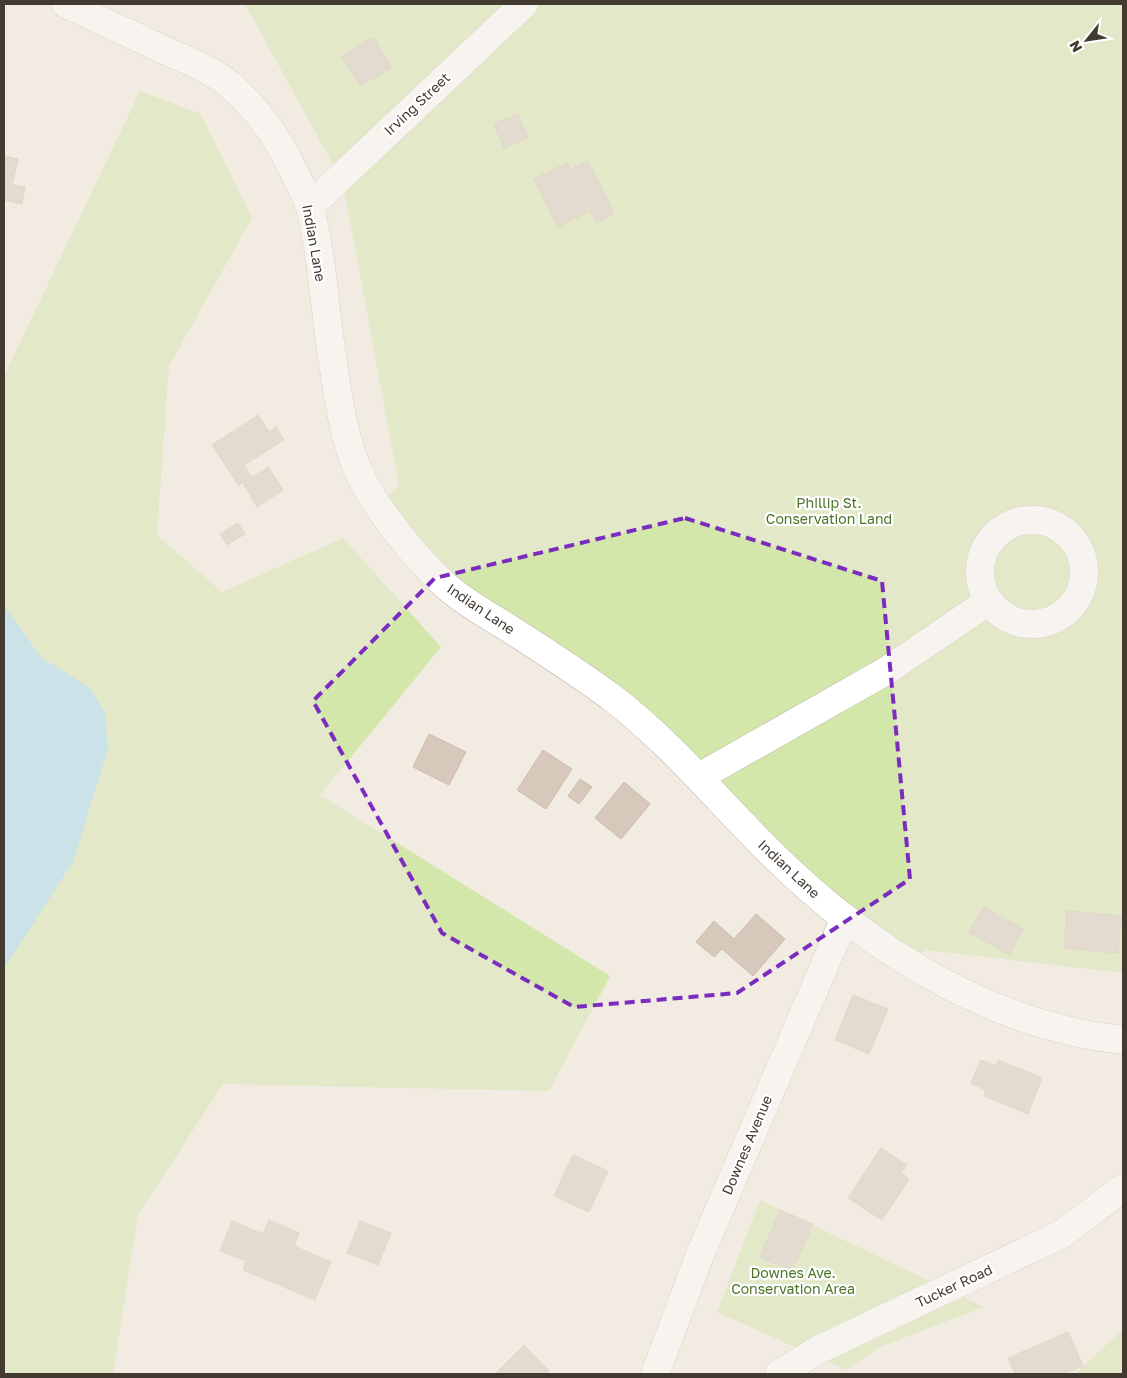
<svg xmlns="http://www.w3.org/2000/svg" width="1127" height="1378" viewBox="0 0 1127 1378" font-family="'Golos Text',sans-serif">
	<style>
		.green { fill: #d2e7a9 }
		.water { fill: #9cd7f0 }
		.building { fill: #d6c8ba; stroke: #cebcaa }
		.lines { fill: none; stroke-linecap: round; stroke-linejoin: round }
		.minor-casing { stroke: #c0b4a8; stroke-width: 29 }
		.minor { stroke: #fff; stroke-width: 28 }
		.marked { fill: none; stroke: #7b2cbf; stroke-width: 4; stroke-dasharray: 10 6; stroke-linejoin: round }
		.labels { text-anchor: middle; stroke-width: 4.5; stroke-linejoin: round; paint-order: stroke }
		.street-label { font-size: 14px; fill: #433a32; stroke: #fff }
		.park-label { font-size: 14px; fill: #4c7426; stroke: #fff }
	</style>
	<rect width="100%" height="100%" fill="#f1ebe2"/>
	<g class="green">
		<polygon points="245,4 1123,4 1123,973 925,950 910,969 719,800 595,701 441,596 387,496 399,486 343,183"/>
		<polygon points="140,91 201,114 252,218 169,366 157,535 222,592 343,538 441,647 320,795 610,976 549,1091 223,1084 138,1215 113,1374 4,1374 4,376"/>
		<polygon points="760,1200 984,1307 880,1347 846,1370 717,1312"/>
		<polygon points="1123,1329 1123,1374 1075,1374"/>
	</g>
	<polygon class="water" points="4,605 41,657 91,689 105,713 108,749 73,862 4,968"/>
	<g class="building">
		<polygon points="374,37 391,68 360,86 342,56"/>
		<polygon points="518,114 528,138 504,148 494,124"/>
		<polygon points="4,156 18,159 12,185 25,187 22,204 4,200"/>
		<polygon points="588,161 614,213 596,223 590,211 558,227 534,179 567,163 570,170"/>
		<polygon points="258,415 269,432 276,427 284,440 244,465 252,477 238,485 212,445"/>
		<polygon points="268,467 283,490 257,507 243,483"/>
		<polygon points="238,523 245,534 227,545 220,534"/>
		<polygon points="429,734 466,752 449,785 413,767"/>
		<polygon points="543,750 572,769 546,809 517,790"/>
		<polygon points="580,779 592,787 579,804 568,796"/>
		<polygon points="624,782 650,804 621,839 595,818"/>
		<polygon points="984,907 1023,929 1009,955 969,932"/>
		<polygon points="1067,911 1121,916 1118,953 1064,948"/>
		<polygon points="756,914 785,939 753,976 722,949 714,957 696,942 714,921 734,939"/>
		<polygon points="853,995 888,1009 869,1054 835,1040"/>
		<polygon points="981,1060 996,1066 998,1060 1042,1078 1028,1114 984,1096 986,1090 971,1083"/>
		<polygon points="881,1148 907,1165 901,1173 909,1179 882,1220 848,1198"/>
		<polygon points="573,1155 608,1171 589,1212 554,1196"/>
		<polygon points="780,1210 813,1224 792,1271 760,1257"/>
		<polygon points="269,1220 299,1233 294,1246 331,1262 315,1300 243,1270 246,1261 220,1251 232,1221 263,1234"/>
		<polygon points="360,1221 391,1233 378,1265 347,1253"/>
		<polygon points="1068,1332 1083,1366 1064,1374 1015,1374 1008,1358"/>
		<polygon points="524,1345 549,1371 546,1374 495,1374"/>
	</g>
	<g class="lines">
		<defs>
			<g id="minor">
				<path d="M66 4C99 20 133 35 166 51 187 60 211 70 229 84 257 108 279 139 294 172 300 184 307 196 310 208 322 254 324 303 331 349 339 401 344 455 374 500 394 530 418 560 445 585 465 603 488 615 510 629 546 652 582 675 615 700 674 746 720 803 773 855 867 948 990 1026 1123 1040"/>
				<polyline points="310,206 524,4"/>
				<circle cx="1032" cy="572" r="52"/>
				<polyline points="699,777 886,671 989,601"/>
				<polyline points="655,1374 701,1252 845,918"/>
				<polyline points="779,1374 818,1350 1062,1234 1123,1188"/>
			</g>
		</defs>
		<use href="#minor" class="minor-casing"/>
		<use href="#minor" class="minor"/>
	</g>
	<path d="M0 0H1127V1378H0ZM685 518 882 581 910 879 737 993 574 1007 442 933 313 701 435 578Z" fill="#f1ebe2" fill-opacity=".55" fill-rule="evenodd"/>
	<path class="marked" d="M685 518 882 581 910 879 737 993 574 1007 442 933 313 701 435 578Z"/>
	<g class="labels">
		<g class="street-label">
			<text transform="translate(417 104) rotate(-43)" y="5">Irving Street</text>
			<text transform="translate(314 243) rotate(80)" y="5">Indian Lane</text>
			<text transform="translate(481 609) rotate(34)" y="5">Indian Lane</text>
			<text transform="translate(789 869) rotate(43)" y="5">Indian Lane</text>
			<text transform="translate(747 1145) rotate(-67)" y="5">Downes Avenue</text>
			<text transform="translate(954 1286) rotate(-25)" y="5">Tucker Road</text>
		</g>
		<g class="park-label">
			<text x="829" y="508">Phillip St.<tspan x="829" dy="16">Conservation Land</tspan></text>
			<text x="793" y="1278">Downes Ave.<tspan x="793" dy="16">Conservation Area</tspan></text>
		</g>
	</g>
	<rect width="1127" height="1378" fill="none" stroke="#433a32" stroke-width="10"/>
	<g transform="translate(1087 40) rotate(240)" stroke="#ffffff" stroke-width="4" paint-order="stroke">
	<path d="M0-4L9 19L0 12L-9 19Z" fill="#433a32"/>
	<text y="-8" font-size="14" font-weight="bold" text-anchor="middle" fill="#433a32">N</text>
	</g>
</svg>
